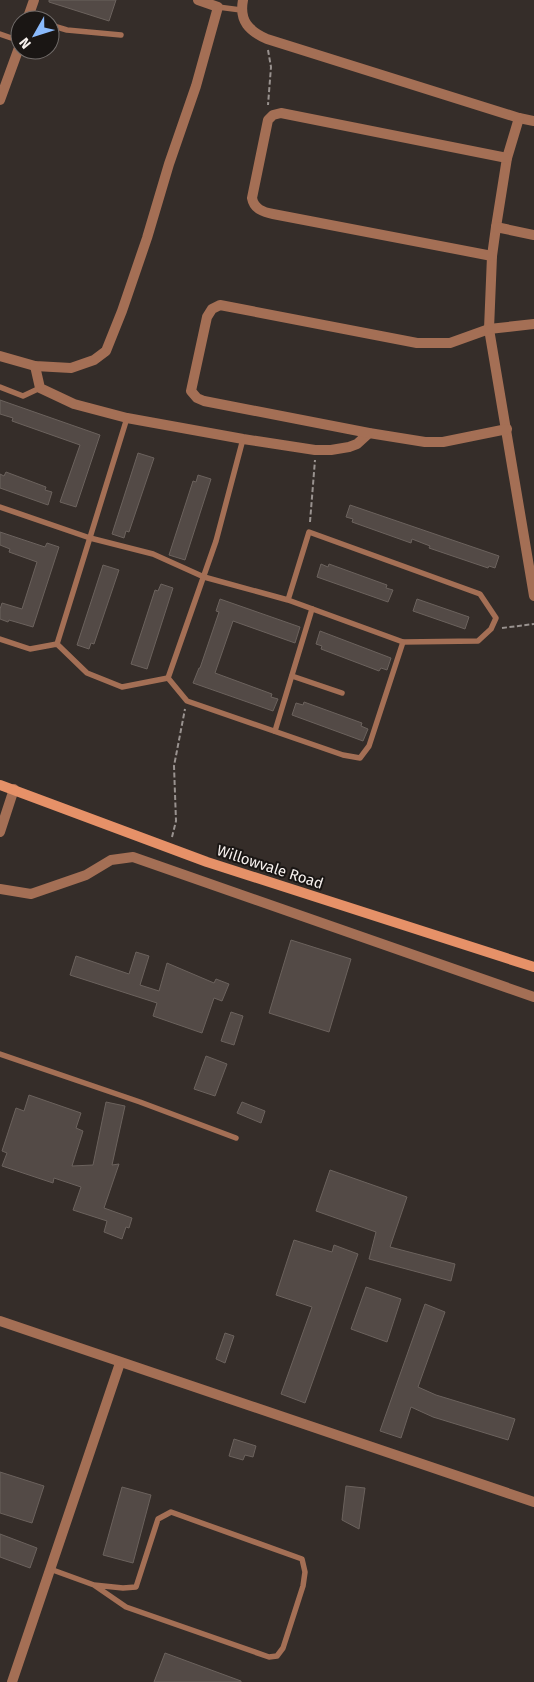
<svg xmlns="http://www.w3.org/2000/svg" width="534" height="1682" viewBox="0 0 534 1682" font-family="'Fira Sans',sans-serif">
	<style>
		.building { fill: #534a46; stroke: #6b625d }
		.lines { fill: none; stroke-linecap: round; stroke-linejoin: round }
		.path { stroke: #99928f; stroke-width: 2; stroke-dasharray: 5 2.5; stroke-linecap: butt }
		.service { stroke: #a46f55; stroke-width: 5.5 }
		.minor { stroke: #a46f55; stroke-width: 10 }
		.secondary { stroke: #e69168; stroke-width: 10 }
		.labels { text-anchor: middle; stroke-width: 4; stroke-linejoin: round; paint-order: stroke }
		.street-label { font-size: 15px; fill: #f6f0ed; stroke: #1a1614 }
	</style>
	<rect width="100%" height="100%" fill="#352d29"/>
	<g class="building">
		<polygon points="49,0 116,0 109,21 49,2"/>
		<polygon points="0,400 100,435 76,507 60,502 80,445 12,421 13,418 0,414"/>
		<polygon points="138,453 154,458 129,532 126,531 124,538 112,534"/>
		<polygon points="6,472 46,487 45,490 52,492 48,505 0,488 0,474 4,476"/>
		<polygon points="198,475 211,479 185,560 169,555 193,481 196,482"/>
		<polygon points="350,505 499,556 495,568 489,566 488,568 429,548 430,546 412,539 411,543 352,522 353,519 346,517"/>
		<polygon points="0,532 45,547 47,543 59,547 33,627 9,620 8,622 0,619 0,609 2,603 22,609 37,562 9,552 10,549 0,545"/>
		<polygon points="321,564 328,567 329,564 387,585 386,588 393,590 388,602 317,577"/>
		<polygon points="103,565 119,570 94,644 91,643 89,649 77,645"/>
		<polygon points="161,584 173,588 147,669 131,664 155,590 158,591"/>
		<polygon points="220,599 300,627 295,643 233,621 215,673 272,694 271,697 278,699 273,711 193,683 199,668 200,668 219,612 216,611"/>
		<polygon points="417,599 469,617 465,629 413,611"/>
		<polygon points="320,631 391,658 387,670 381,668 379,671 321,649 322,646 316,644"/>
		<polygon points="304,702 362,723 361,726 368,729 363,741 292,715 296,703 303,705"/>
		<polygon points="291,940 351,959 329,1032 269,1013"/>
		<polygon points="136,952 149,956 140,985 159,991 167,963 214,983 216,979 229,984 222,1001 214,998 202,1033 153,1016 157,1003 70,975 76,956 129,974"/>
		<polygon points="231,1012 243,1016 234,1045 221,1041"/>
		<polygon points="206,1056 227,1064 215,1096 194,1089"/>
		<polygon points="29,1095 81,1113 76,1128 83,1131 72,1166 93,1165 106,1102 125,1106 112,1165 119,1164 104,1208 132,1218 129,1228 126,1227 122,1239 104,1232 107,1221 73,1210 81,1187 54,1178 53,1183 2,1166 7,1153 2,1151 16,1108 24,1111"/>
		<polygon points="242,1102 265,1111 261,1123 237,1113"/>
		<polygon points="330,1170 407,1197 390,1247 455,1264 451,1281 369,1259 376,1232 316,1211"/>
		<polygon points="294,1240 332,1252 334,1245 358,1254 305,1403 281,1394 312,1307 276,1295"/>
		<polygon points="366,1287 401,1299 387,1342 351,1329"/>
		<polygon points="425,1304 445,1312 418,1387 436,1395 515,1419 508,1440 433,1417 411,1407 401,1438 380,1431"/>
		<polygon points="225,1333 234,1336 225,1363 216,1359"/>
		<polygon points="234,1439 256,1446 253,1457 245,1455 243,1460 229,1456"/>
		<polygon points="0,1472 44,1486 32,1523 0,1513"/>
		<polygon points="346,1486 365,1488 359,1529 342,1520"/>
		<polygon points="122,1487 151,1495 133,1563 103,1555"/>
		<polygon points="0,1534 37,1548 30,1568 0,1557"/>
		<polygon points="165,1653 241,1681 241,1682 154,1682"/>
	</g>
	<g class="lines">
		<g class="path">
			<polyline points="268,50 271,67 268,105"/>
			<polyline points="310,522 315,460"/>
			<polyline points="502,628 534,624"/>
			<polyline points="172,837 176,821 174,766 185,709"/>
		</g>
		<g class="service">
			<polyline points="218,7 241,10"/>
			<polyline points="50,25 67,30 121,35"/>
			<polyline points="0,34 20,41"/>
			<polyline points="0,387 23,396 40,388"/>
			<polyline points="243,439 216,541 168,678 187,701 343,755 360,758 369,746 403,642"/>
			<polyline points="0,507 90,538 153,554 204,577 288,600 403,642 478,641 491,629 496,618 480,594 309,532 288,600"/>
			<polyline points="0,639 30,649 57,644 87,673 122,687 168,678"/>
			<polyline points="57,644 127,418"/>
			<polyline points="292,676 342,693"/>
			<polyline points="275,731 312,609"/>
			<polyline points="0,1054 140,1102 236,1138"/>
			<polyline points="50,1569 94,1585 126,1607 269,1657 277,1656 283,1648 303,1586 305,1572 302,1559 171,1512 158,1519 136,1587 123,1588 94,1585"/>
		</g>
		<g class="minor">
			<path d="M243 0C239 21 249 31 267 39L519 118 534 121"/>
			<polyline points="27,20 34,0"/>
			<polyline points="0,100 20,45"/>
			<polyline points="519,118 507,158 496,227 492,256 489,329 534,596"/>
			<polyline points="496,227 534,235"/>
			<path d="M492 256 273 214C263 212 254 209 252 198L268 120 273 115 281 113 507 158"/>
			<polyline points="0,356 35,366 71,368 94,360 106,351 122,311 147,238 169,164 196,86 218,7 198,0"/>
			<polyline points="35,366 40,388 74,404 127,418 243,439 315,450 331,450 349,447 357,444 369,433"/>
			<polyline points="507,429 443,442 425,442 369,433 204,401 197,398 191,391 207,317 212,309 220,305 417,343 450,343 489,329 534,324"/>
			<polyline points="0,832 14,789"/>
			<polyline points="0,889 31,894 86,875 111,860 133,857 534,997"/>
			<polyline points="0,1321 534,1502"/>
			<polyline points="12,1682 120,1363"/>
		</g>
		<polyline class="secondary" points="0,785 207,862 534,967"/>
	</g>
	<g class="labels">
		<g class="street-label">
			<text transform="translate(270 867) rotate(18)" y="5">Willowvale Road</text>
		</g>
	</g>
	<g transform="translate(35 35) rotate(231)"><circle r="24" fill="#1a1614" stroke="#726d6b"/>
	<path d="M0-4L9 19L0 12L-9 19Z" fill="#8abafc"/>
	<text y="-8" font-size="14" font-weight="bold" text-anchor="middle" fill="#f6f0ed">N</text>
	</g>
</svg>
